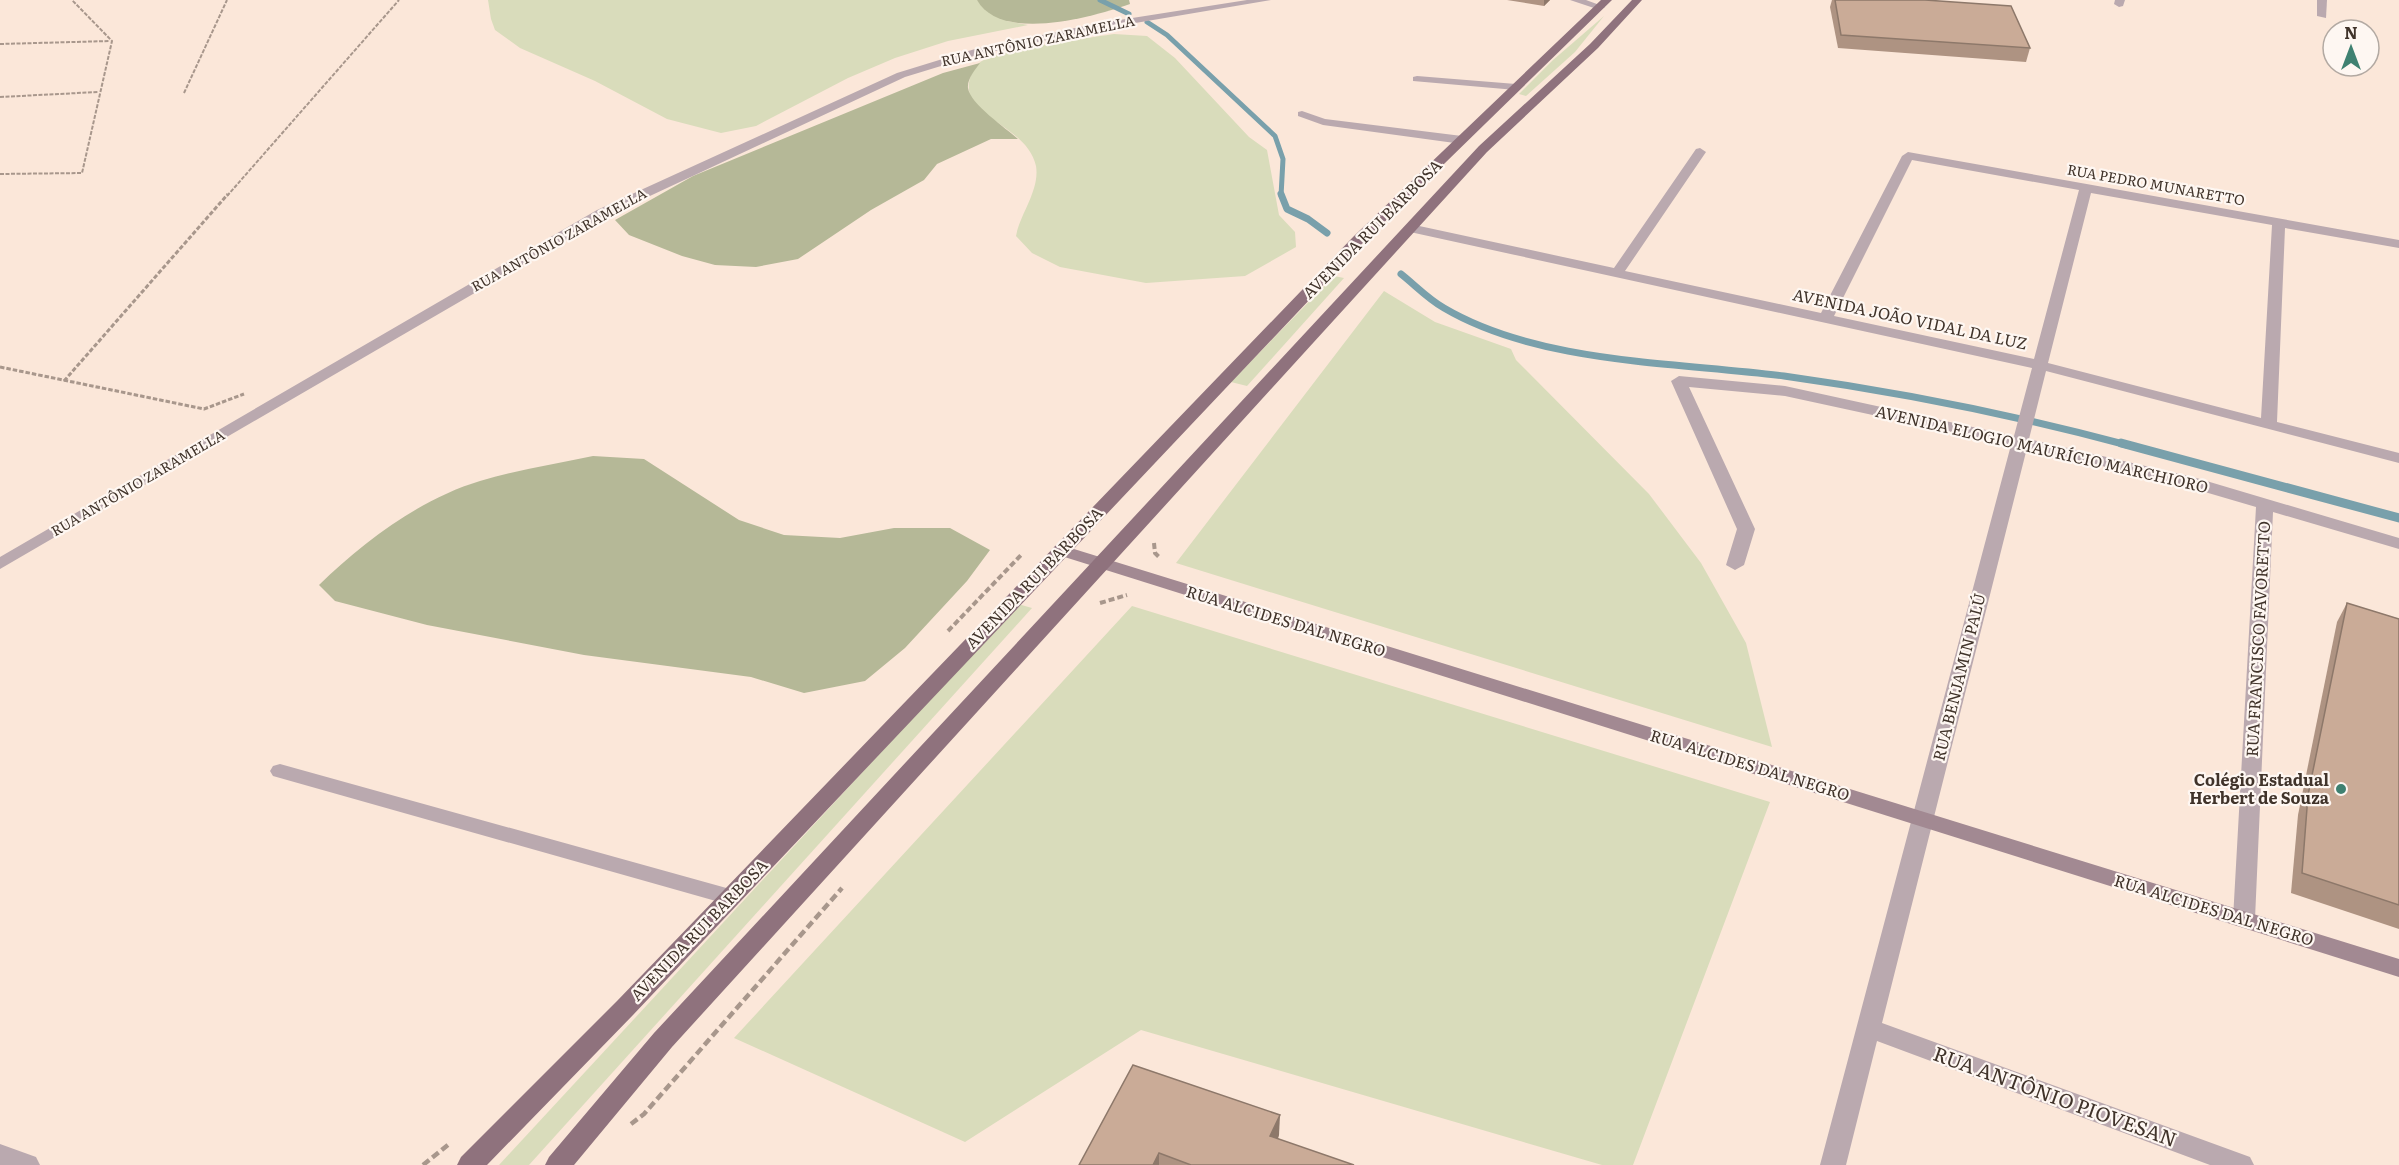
<svg xmlns="http://www.w3.org/2000/svg" width="2399" height="1165" viewBox="0 0 2399 1165" font-family="Literata,serif">
	<style>
		.green { fill: #d9dcbb }
		.forest { fill: #b5b897 }
		.lines { fill: none; stroke-linecap: round; stroke-linejoin: round }
		.stream-far2 { stroke: #79a0ab; stroke-width: 5 }
		.stream-far1 { stroke: #79a0ab; stroke-width: 7 }
		.stream { stroke: #79a0ab; stroke-width: 9 }
		.path-far3 { stroke: #a8978c; stroke-width: 2; stroke-dasharray: 4 1.5; stroke-linecap: butt }
		.path-far2 { stroke: #a8978c; stroke-width: 3; stroke-dasharray: 4.5 2; stroke-linecap: butt }
		.path-far1 { stroke: #a8978c; stroke-width: 4; stroke-dasharray: 6 3; stroke-linecap: butt }
		.path { stroke: #a8978c; stroke-width: 4.5; stroke-dasharray: 8 4; stroke-linecap: butt }
		.lane { fill: #baa9af; fill-rule: evenodd }
		.street { fill: #baa9af; fill-rule: evenodd }
		.secondary { fill: #a28992; fill-rule: evenodd }
		.primary { fill: #8f727d; fill-rule: evenodd }
		.wall { fill: #ae9382 }
		.shaded-wall { fill: #8d786a }
		.building { fill: #caab97; stroke: #8d786a; stroke-width: 1.5 }
		.poi-dot { fill: #3f8171; stroke: #fef7f2; stroke-width: 2 }
		.labels { text-anchor: middle; stroke-width: 4.5; stroke-linejoin: round; paint-order: stroke }
		.far-street-label { font-size: 14px; fill: #40332a; stroke: #fef7f2 }
		.street-label { font-size: 16px; fill: #40332a; stroke: #fef7f2 }
		.poi-label { font-size: 16px; font-weight: bold; fill: #40332a; stroke: #fef7f2; text-anchor: end }
		.near-street-label { font-size: 20px; fill: #40332a; stroke: #fef7f2 }
	</style>
	<rect width="100%" height="100%" fill="#fbe7d9"/>
	<g class="green">
		<polygon points="488,0 977,0 1007,21 1028,25 948,41 895,58 848,78 756,126 721,133 667,119 595,81 520,48 495,30 491,19"/>
		<polygon points="1604,16 1575,52 1526,96 1519,94 1553,60"/>
		<path d="M1114 34 1147 36 1175 58 1249 137 1267 150 1279 215 1295 232 1296 247 1245 276 1146 283 1060 267 1032 253 1016 236C1020 214 1040 190 1036 166 1029 134 990 124 973 101 965 89 969 73 979 63 995 50 1089 38 1114 34Z"/>
		<polygon points="1334,276 1344,278 1247,386 1231,382"/>
		<polygon points="1384,291 1435,322 1511,349 1516,360 1649,494 1701,563 1746,643 1772,747 1176,563"/>
		<polygon points="1018,604 1032,608 529,1165 499,1165"/>
		<polygon points="1132,606 1770,802 1633,1165 1602,1165 1141,1030 965,1142 734,1038"/>
	</g>
	<g class="forest">
		<path d="M977 0H1129L1130 4C1093 17 1001 43 977 0Z"/>
		<path d="M980 63C975 70 967 79 968 88 970 104 1006 128 1018 139H991L937 164 924 180 871 210 798 259 756 267 715 265 682 256 629 235 615 220 693 176 943 73Z"/>
		<path d="M593 456 644 459 739 520 784 535 840 538 894 528H950L990 550 967 581 905 648 865 681 804 693 751 677 584 655 427 625 335 601 319 585C363 542 420 499 480 481 517 470 556 464 593 456Z"/>
	</g>
	<g class="lines">
		<g class="stream-far2">
			<polyline points="1100,0 1129,14"/>
			<polyline points="1147,22 1167,35 1275,136 1283,159 1281,196"/>
		</g>
		<g class="stream-far1">
			<polyline points="1281,194 1287,209 1308,219 1327,233"/>
			<path d="M1401 274C1415 285 1428 299 1444 308 1539 364 1676 362 1784 376 1899 392 2015 415 2127 445"/>
		</g>
		<polyline class="stream" points="2121,443 2399,518"/>
		<g class="path-far3">
			<polyline points="0,44 110,41"/>
			<polyline points="184,93 227,0"/>
			<polyline points="0,97 98,92"/>
			<polyline points="0,174 82,173 112,41 72,0"/>
			<polyline points="227,196 399,0"/>
		</g>
		<g class="path-far2">
			<polyline points="0,367 204,409 244,394"/>
			<polyline points="64,381 228,194"/>
		</g>
		<g class="path-far1">
			<polyline points="1154,543 1155,553 1160,558"/>
			<polyline points="1100,603 1127,595"/>
			<polyline points="948,631 1022,554"/>
		</g>
		<g class="path">
			<polyline points="631,1124 644,1114 842,888"/>
			<polyline points="423,1165 449,1144"/>
		</g>
		<g class="lane">
			<polygon points="1570,0 1586,0 1605,7 1600,10"/>
			<polygon points="2115,0 2125,0 2123,6 2119,7 2114,4"/>
			<polygon points="2317,0 2327,0 2326,18 2317,16"/>
			<polygon points="1417,76 1516,84 1522,87 1516,90 1413,81 1413,77"/>
			<polygon points="1302,111 1325,119 1462,136 1468,140 1462,144 1323,125 1298,116 1298,112"/>
			<polygon points="280,764 730,889 738,891 741,897 738,903 730,905 273,776 270,771 273,766"/>
		</g>
		<g class="street">
			<polygon points="1247,0 1271,0 1094,30 977,55 905,77 607,216 0,569 0,557 597,210 897,73 975,49 1094,24"/>
			<path d="M1700 148 1706 152 1625 271 1821 313 1902 156 1908 152 2399 240V248L2285 228 2277 422 2399 453V463L2046 371 2029 439 2193 477 2399 538V549L2273 512 2255 919 2252 925 2244 928 2236 925 2233 919 2256 507 2181 485 2027 448 1882 1023 2250 1157 2254 1165H2210L1877 1041 1846 1165H1820L2011 445 1785 396 1689 387 1755 529 1744 565 1735 570 1726 565 1737 529 1671 381 1679 376 1785 386 2014 436 2032 368 1410 232 1403 228 1410 224 1614 268 1696 149ZM1912 160 2079 190 2034 359 1834 316ZM2091 193 2272 225 2261 418 2048 363Z"/>
			<polygon points="0,1144 36,1157 40,1165 0,1165"/>
		</g>
		<polygon class="secondary" points="1061,545 2399,959 2399,977 1055,554 1052,550 1055,546"/>
		<g class="primary">
			<polygon points="1601,0 1612,0 1364,242 633,1015 487,1165 457,1165 461,1157 617,1001 1354,236"/>
			<polygon points="1632,0 1642,0 1598,48 1487,152 672,1047 574,1165 545,1165 549,1157 654,1033 1479,146 1590,44"/>
		</g>
	</g>
	<g class="wall">
		<polygon points="1507,0 1550,0 1544,6"/>
		<polygon points="1832,0 1925,0 2030,48 2026,62 1838,48 1830,7"/>
		<polygon points="2347,603 2399,619 2399,929 2291,893 2298,815 2337,622"/>
		<polygon points="1279,1135 1278,1139 1354,1165 1079,1165"/>
	</g>
	<g class="shaded-wall">
		<polygon points="1544,0 1550,0 1544,6"/>
		<polygon points="1280,1115 1279,1135 1270,1157 1270,1136"/>
		<polygon points="1159,1153 1159,1165 1153,1165"/>
	</g>
	<g class="building">
		<polygon points="1835,0 1925,0 2011,6 2030,48 1841,35"/>
		<polygon points="2347,603 2399,619 2399,905 2302,873 2308,795"/>
		<polygon points="1133,1065 1280,1115 1270,1136 1354,1165 1191,1165 1159,1153 1153,1165 1079,1165"/>
	</g>
	<circle class="poi-dot" cx="2341" cy="789" r="6"/>
	<g class="labels">
		<g class="far-street-label">
			<text transform="translate(1038 41) rotate(-12)" y="5">RUA ANTÔNIO ZARAMELLA</text>
			<text transform="translate(2156 185) rotate(10)" y="5">RUA PEDRO MUNARETTO</text>
			<text transform="translate(559 240) rotate(-29)" y="5">RUA ANTÔNIO ZARAMELLA</text>
			<text transform="translate(138 483) rotate(-30)" y="5">RUA ANTÔNIO ZARAMELLA</text>
		</g>
		<g class="street-label">
			<text transform="translate(1372 229) rotate(-45)" y="6">AVENIDA RUI BARBOSA</text>
			<text transform="translate(1910 319) rotate(12)" y="6">AVENIDA JOÃO VIDAL DA LUZ</text>
			<text transform="translate(2042 449) rotate(13)" y="6">AVENIDA ELOGIO MAURÍCIO MARCHIORO</text>
			<text transform="translate(1034 578) rotate(-46)" y="6">AVENIDA RUI BARBOSA</text>
			<text transform="translate(1286 621) rotate(17)" y="6">RUA ALCIDES DAL NEGRO</text>
			<text transform="translate(2258 639) rotate(-87)" y="6">RUA FRANCISCO FAVORETTO</text>
			<text transform="translate(1959 677) rotate(-76)" y="6">RUA BENJAMIN PALÚ</text>
			<text transform="translate(1750 765) rotate(17)" y="6">RUA ALCIDES DAL NEGRO</text>
			<text transform="translate(2214 910) rotate(17)" y="6">RUA ALCIDES DAL NEGRO</text>
			<text transform="translate(699 930) rotate(-46)" y="6">AVENIDA RUI BARBOSA</text>
		</g>
		<g class="poi-label">
			<text x="2329" y="786">Colégio Estadual<tspan x="2329" dy="18">Herbert de Souza</tspan></text>
		</g>
		<g class="near-street-label">
			<text transform="translate(2055 1097) rotate(20)" y="7">RUA ANTÔNIO PIOVESAN</text>
		</g>
	</g>
	<g transform="translate(2351 48)"><circle r="28" fill="#fef7f2" stroke="#b2a9a2" stroke-width="1.5"/>
	<path d="M0-4.5L10 22L0 15L-10 22Z" fill="#3f8171"/>
	<text y="-9" font-size="16" font-weight="bold" text-anchor="middle" fill="#40332a">N</text>
	</g>
</svg>
